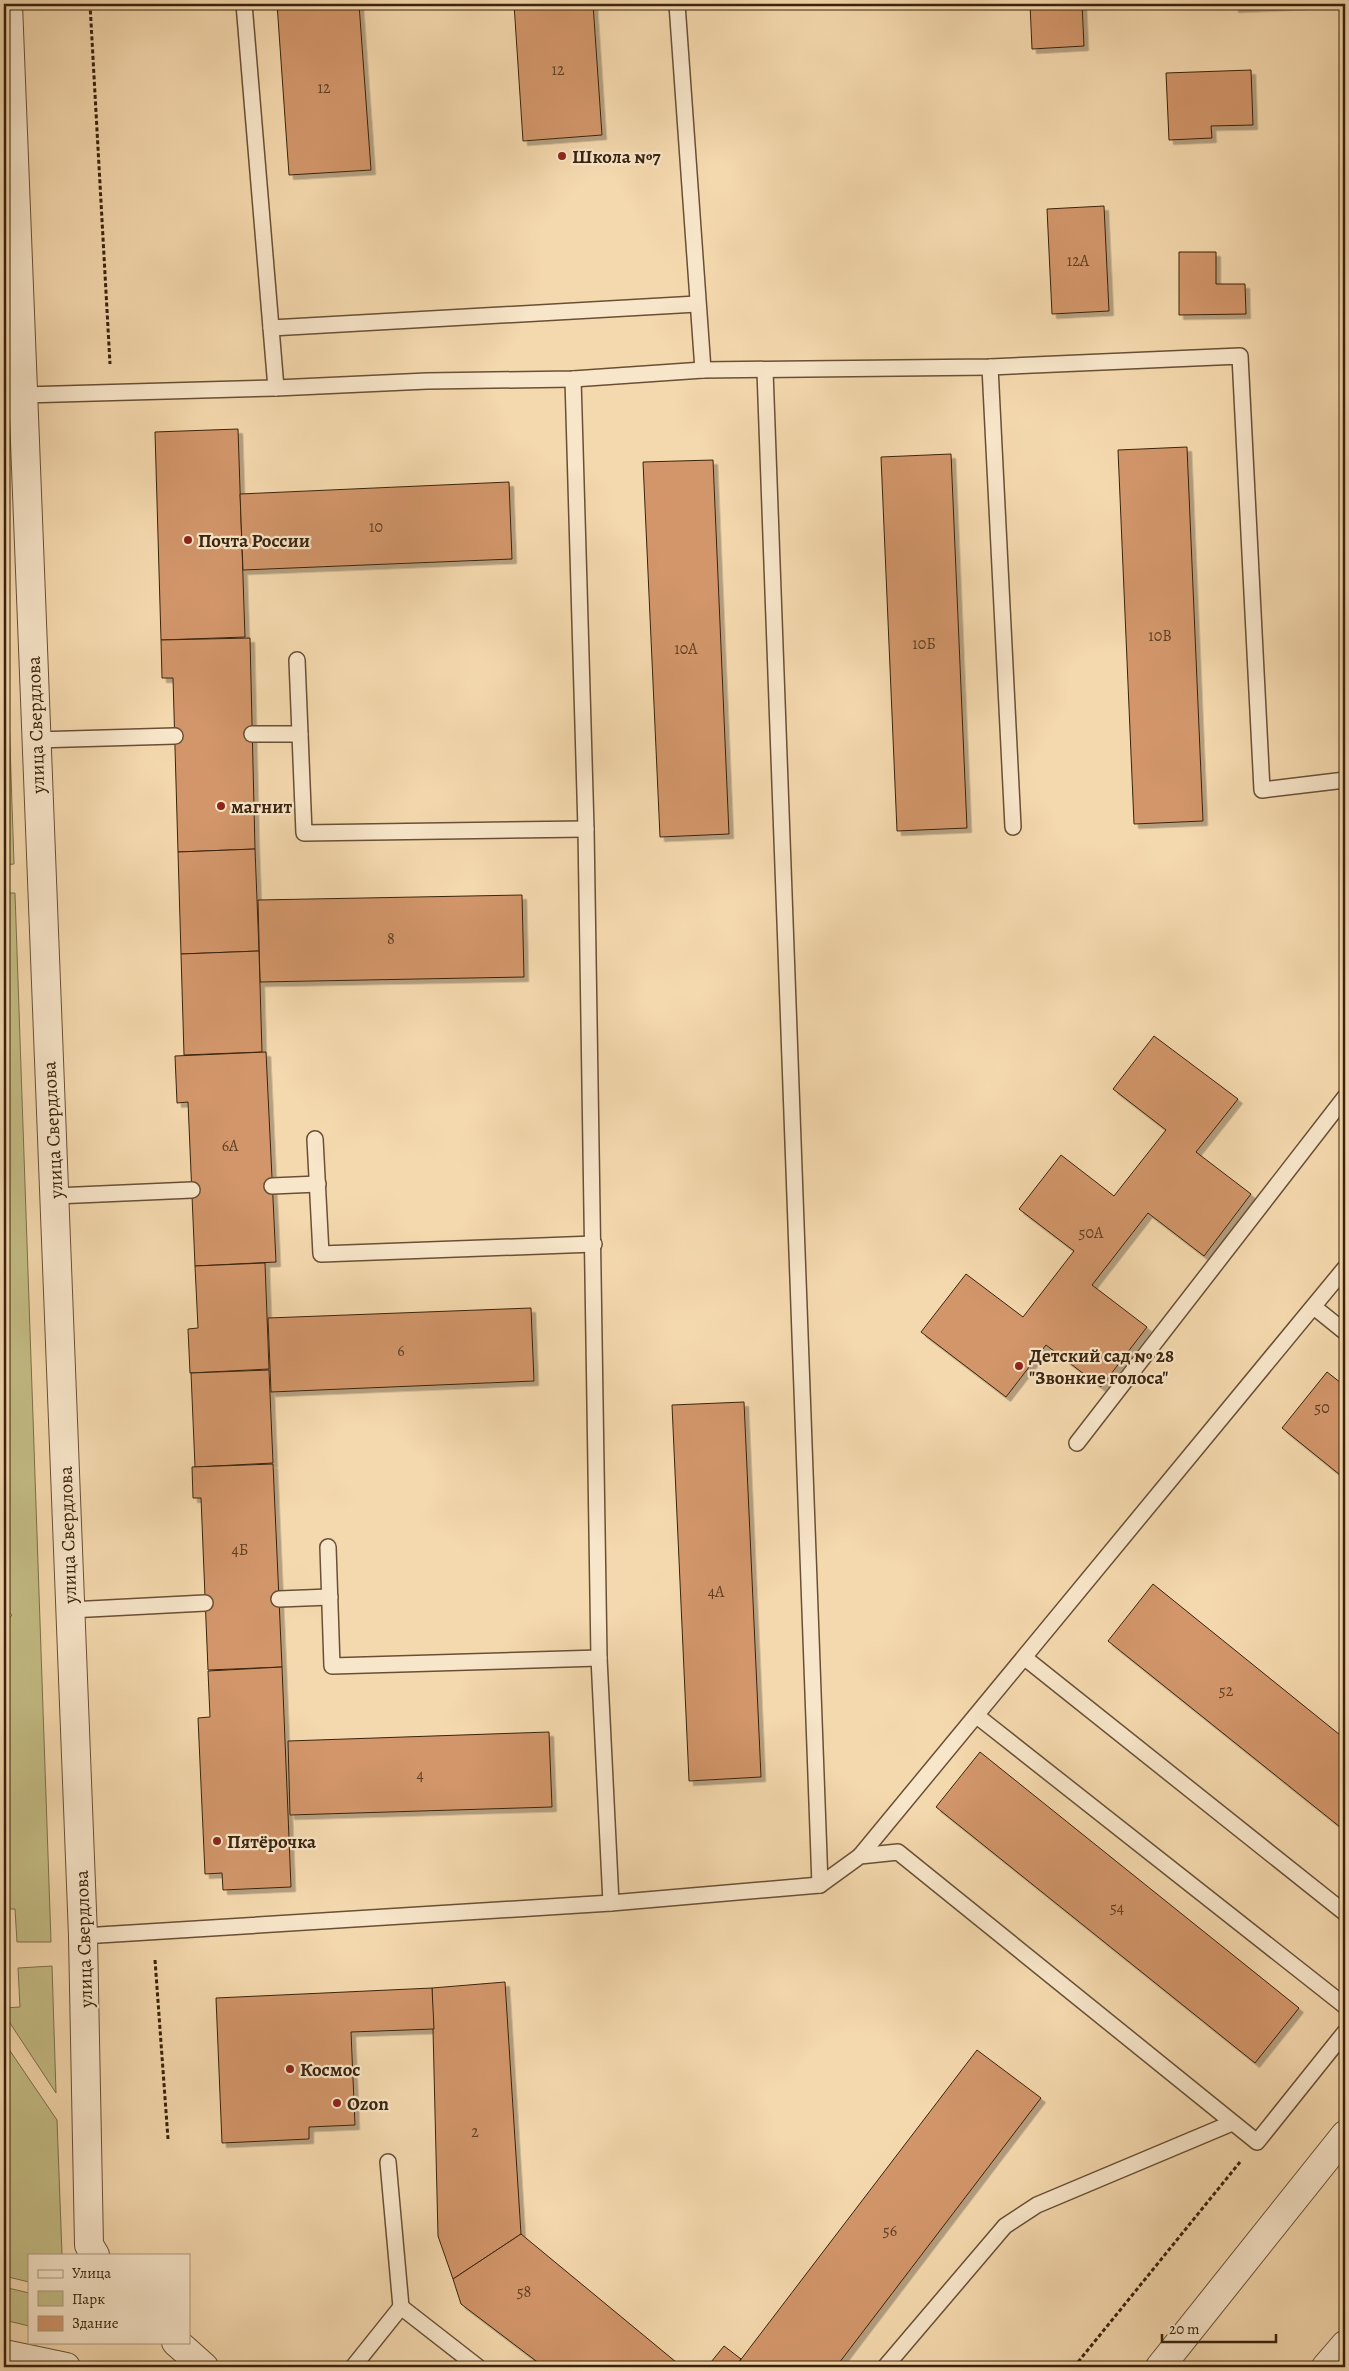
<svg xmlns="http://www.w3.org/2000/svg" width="1349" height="2371" viewBox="0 0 1349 2371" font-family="Alegreya,serif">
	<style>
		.green { fill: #c4bd85; stroke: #7f7049 }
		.building { fill: #d2966b; stroke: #3a230d; filter: url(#shadow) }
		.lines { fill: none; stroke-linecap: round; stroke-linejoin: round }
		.service-casing { stroke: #695035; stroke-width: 18 }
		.minor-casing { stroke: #695035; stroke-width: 30 }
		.path { stroke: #3a230d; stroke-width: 3; stroke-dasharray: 4 2.5; stroke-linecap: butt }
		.service { stroke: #f8e6ca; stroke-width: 15 }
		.minor { stroke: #f8e6ca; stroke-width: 28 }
		.poi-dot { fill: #8f2418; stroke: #f8e6ca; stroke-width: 2 }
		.labels { text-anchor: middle; stroke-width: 4.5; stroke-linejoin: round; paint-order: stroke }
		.number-label { font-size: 16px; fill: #604024 }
		.poi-label { font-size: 19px; font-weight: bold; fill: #3a230d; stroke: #f8e6ca; text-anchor: start }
		.street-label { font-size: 19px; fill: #3a230d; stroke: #f8e6ca }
	</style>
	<defs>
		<filter id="shadow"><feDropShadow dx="4.5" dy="4.5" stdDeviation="0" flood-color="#0004"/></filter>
	</defs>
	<rect width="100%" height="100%" fill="#f5d9ae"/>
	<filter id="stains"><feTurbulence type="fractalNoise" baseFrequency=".004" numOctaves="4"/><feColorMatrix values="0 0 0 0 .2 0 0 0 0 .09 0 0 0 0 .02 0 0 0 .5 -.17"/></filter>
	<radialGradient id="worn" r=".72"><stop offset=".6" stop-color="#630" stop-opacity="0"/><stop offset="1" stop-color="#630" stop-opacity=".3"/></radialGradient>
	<g class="green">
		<polygon points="4,567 14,864 4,865"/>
		<polygon points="4,893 15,893 51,1942 17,1942 15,1909 4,1909 4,1624 12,1615 4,1608"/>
		<polygon points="52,1966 56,2093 4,2014 4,2008 20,2007 18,1968"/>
		<polygon points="4,2042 57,2120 62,2255 29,2255 29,2282 4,2276"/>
		<polygon points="4,2287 29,2293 29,2326 4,2320"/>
	</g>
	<g class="building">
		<polygon points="277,4 359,4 371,170 289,175"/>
		<polygon points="514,4 593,4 602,135 523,141"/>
		<polygon points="1030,4 1082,4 1084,46 1032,49"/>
		<polygon points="1234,4 1301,4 1302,5 1234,8"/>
		<polygon points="1251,70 1253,125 1211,126 1212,138 1169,140 1166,73"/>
		<polygon points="1104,206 1109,311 1052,314 1047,209"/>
		<polygon points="1179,252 1216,252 1216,284 1245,284 1246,314 1179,315"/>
		<polygon points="238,429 245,637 161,640 155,432"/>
		<polygon points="1187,447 1203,821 1134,824 1118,450"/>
		<polygon points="951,454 967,828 897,831 881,457"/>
		<polygon points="713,460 729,834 660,837 643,462"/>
		<polygon points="509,482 512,559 243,570 240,494"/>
		<polygon points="250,638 255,849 178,852 173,678 162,678 161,640"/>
		<polygon points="255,849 259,951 181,954 178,852"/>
		<polygon points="522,895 524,977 260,982 258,900"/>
		<polygon points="259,951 262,1052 184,1055 181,954"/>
		<polygon points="1154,1036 1238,1099 1196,1152 1251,1194 1204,1256 1148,1213 1092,1285 1147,1327 1101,1387 1046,1345 1006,1397 921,1332 966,1274 1023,1317 1074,1251 1019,1209 1061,1155 1114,1196 1166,1130 1113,1089"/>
		<polygon points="266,1052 276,1262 195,1266 188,1102 177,1103 175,1056"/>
		<polygon points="265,1263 269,1369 190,1373 188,1329 198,1328 195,1266"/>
		<polygon points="531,1308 534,1381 271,1392 268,1318"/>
		<polygon points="269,1370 273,1463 195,1467 191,1373"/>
		<polygon points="1327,1372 1345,1386 1345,1479 1282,1428"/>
		<polygon points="744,1402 761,1777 689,1781 672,1405"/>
		<polygon points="273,1464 282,1667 208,1670 201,1498 193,1498 192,1467"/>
		<polygon points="1153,1584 1345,1739 1345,1831 1108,1641"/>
		<polygon points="282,1667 291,1887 223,1890 222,1873 205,1874 198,1718 210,1717 208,1671"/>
		<polygon points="549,1732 552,1807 290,1815 288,1741"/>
		<polygon points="980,1752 1299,2008 1255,2063 936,1807"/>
		<polygon points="505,1982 521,2234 453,2279 438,2236 432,1988"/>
		<polygon points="432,1988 434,2029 351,2032 355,2125 309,2127 309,2139 222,2143 216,1998"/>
		<polygon points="977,2050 1041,2098 836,2367 745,2367 739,2362"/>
		<polygon points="521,2234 682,2367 544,2367 461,2304 453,2279"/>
		<polygon points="724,2346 741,2359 734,2367 707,2367"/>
	</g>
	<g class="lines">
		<defs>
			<g id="service">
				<polyline points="244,4 276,388"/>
				<polyline points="677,4 703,370"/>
				<polyline points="271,328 697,304"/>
				<polyline points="990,367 1013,827"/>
				<polyline points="765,371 820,1885"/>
				<polyline points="573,379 586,829 599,1658 611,1903"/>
				<polyline points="23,395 276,388 427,381 573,379 703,370 990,367 1240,356 1262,790 1345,780"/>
				<polyline points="297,660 304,833 586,829"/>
				<polyline points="252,734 300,734"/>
				<polyline points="35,740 175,736"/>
				<polyline points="315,1139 321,1254 594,1244"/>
				<polyline points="272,1186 318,1184"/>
				<polyline points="55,1196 192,1190"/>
				<polyline points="1314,1307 1345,1332"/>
				<polyline points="1077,1443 1345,1097"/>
				<polyline points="328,1547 332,1666 599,1658"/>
				<polyline points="279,1599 330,1597"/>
				<polyline points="70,1610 205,1603"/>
				<polyline points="1025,1658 1345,1913"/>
				<polyline points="977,1716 1345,2006"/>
				<polyline points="860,1856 1345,1268"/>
				<polyline points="83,1936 611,1903 820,1885 860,1856 898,1852 1257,2142 1345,2032"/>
				<polyline points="388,2162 401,2307"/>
				<polyline points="353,2367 401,2307 478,2367"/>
				<polyline points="885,2367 1005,2226 1037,2205 1232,2123"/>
			</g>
			<g id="minor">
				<polyline points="8,4 83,1936 89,2245 95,2255"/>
				<polyline points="176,2342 204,2367"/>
				<polyline points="4,2354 66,2367"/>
				<polyline points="1160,2367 1345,2135"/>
				<polyline points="1326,2367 1345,2345"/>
			</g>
		</defs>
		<use href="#service" class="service-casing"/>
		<use href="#minor" class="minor-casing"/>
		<g class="path">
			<polyline points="90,4 110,364"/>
			<polyline points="155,1960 168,2139"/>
			<polyline points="1074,2367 1240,2162"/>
		</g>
		<use href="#service" class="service"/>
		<use href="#minor" class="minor"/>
	</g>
	<g class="poi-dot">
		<circle cx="562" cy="156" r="5"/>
		<circle cx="188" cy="540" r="5"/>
		<circle cx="221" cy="806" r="5"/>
		<circle cx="1019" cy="1366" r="5"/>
		<circle cx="217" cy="1841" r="5"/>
		<circle cx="290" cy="2069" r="5"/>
		<circle cx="337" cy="2103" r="5"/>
	</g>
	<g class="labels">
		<g class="number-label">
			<text x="558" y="75">12</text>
			<text x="324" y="93">12</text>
			<text x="1078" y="266">12А</text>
			<text x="376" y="532">10</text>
			<text x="1160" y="641">10В</text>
			<text x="924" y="649">10Б</text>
			<text x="686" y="654">10А</text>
			<text x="391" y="944">8</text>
			<text x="230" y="1151">6А</text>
			<text x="1091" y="1238">50А</text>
			<text x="401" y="1356">6</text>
			<text x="1322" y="1413">50</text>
			<text x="240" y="1555">4Б</text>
			<text x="716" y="1597">4А</text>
			<text x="1226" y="1696">52</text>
			<text x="420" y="1780">4</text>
			<text x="1117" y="1913">54</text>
			<text x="475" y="2137">2</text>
			<text x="890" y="2236">56</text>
			<text x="524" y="2297">58</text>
		</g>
		<g class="poi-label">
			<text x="572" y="163">Школа №7</text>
			<text x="198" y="547">Почта России</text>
			<text x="231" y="813">магнит</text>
			<text x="1029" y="1362">Детский сад № 28<tspan x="1029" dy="22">"Звонкие голоса"</tspan></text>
			<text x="227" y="1848">Пятёрочка</text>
			<text x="300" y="2076">Космос</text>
			<text x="347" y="2110">Ozon</text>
		</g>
		<g class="street-label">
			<text transform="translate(35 725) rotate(-92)" y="7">улица Свердлова</text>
			<text transform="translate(52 1130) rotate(-93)" y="7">улица Свердлова</text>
			<text transform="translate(67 1535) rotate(-92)" y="7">улица Свердлова</text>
			<text transform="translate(83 1939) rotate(-92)" y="7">улица Свердлова</text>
		</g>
	</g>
	<rect width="1349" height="2371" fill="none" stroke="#f5d9ae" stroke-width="20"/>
	<rect x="5" y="5" width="1339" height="2361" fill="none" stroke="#3a230d" stroke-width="2.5"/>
	<rect x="10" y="10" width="1329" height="2351" fill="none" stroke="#3a230d"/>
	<rect x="28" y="2254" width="162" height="90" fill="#f8e6ca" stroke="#ac987e"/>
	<rect x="38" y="2270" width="25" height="8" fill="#f8e6ca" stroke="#ac987e"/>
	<text x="72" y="2278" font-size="15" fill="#3a230d">Улица</text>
	<rect x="38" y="2291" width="25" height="15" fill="#c4bd85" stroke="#ac987e"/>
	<text x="72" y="2304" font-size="15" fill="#3a230d">Парк</text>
	<rect x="38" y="2316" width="25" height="15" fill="#d2966b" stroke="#ac987e"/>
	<text x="72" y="2328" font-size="15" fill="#3a230d">Здание</text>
	<path d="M1162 2334v8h114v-8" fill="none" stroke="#3a230d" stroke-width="2.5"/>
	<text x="1169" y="2334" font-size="15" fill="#3a230d" stroke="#f8e6ca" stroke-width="4" paint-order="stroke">20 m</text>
	<rect width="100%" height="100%" filter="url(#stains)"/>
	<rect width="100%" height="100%" fill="url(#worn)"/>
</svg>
